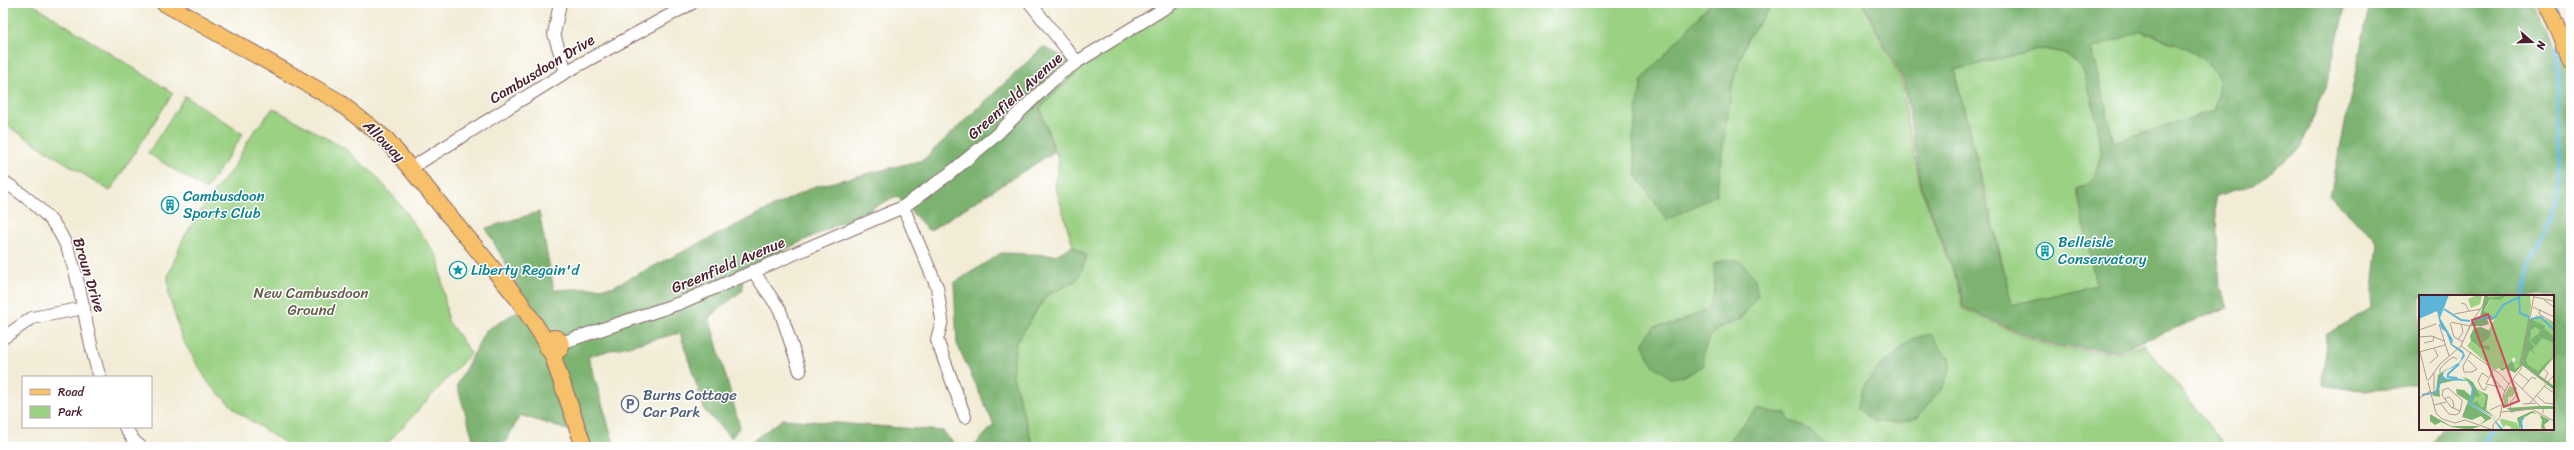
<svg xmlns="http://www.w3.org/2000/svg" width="2574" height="450" viewBox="0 0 2574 450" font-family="Sriracha,sans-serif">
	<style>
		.green { fill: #9ad183; stroke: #727857 }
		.forest { fill: #7bb371; stroke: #62694e; fill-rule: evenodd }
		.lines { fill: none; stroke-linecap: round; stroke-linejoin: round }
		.stream { stroke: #5cb4d9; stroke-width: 4 }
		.minor-casing { stroke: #856767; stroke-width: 14 }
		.major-casing { stroke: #856767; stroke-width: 18 }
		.minor { stroke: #fff; stroke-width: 12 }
		.major { stroke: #f6c16b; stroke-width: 16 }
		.labels { text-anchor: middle; stroke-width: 3; stroke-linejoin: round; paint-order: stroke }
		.street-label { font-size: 15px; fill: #4a1f2b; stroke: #fff }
		.culture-label { font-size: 15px; fill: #0d838f; stroke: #fff; text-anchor: start }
		.park-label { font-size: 15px; fill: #665d4a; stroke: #fff }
		.service-label { font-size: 15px; fill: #4e5e75; stroke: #fff; text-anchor: start }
		.inset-river { fill: none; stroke: #5cb4d9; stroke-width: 2 }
		.inset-road { fill: none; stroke: #af9a92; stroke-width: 1 }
		.view { fill: #d1495b; fill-opacity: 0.15; stroke: #d1495b; stroke-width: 2 }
		.inset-edge { fill: none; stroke: #4a1f2b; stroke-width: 2 }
	</style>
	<rect width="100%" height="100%" fill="#fff"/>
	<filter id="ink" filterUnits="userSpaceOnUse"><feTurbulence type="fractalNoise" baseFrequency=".025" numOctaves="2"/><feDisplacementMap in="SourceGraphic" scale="8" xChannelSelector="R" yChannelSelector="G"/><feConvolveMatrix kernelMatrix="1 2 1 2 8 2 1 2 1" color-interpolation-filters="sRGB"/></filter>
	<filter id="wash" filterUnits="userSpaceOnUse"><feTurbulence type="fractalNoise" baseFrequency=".012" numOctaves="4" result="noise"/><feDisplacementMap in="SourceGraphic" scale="16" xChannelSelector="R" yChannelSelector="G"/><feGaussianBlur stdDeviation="0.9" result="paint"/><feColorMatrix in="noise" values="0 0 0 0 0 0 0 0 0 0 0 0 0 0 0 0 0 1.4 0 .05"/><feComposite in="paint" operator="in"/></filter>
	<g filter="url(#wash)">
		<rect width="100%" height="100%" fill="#f2ecd6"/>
		<g class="green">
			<polygon points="11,3 31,3 173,93 110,191 3,123 3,16"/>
			<polygon points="1173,3 1862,3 1901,79 1905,108 1921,188 1959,287 1962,308 2049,347 2118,353 2144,344 2227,447 1033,447 1012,373 1016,342 1046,296 1077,280 1087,256 1073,246 1055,185 1059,162 1040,108 1083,67 1077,62"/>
			<path d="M2141 31C2165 41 2221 55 2219 88 2219 95 2216 103 2215 110L2114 142 2091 48Z"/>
			<path d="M2037 49C2056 49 2078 56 2085 76 2092 107 2120 174 2077 189L2096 285 2012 305 1989 206 1954 70Z"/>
			<polygon points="185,96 243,134 206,190 148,153"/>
			<polygon points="273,108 344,148 374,174 398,202 438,257 448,321 471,353 384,447 291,447 239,413 209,384 182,339 169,296 168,276 183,239 209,198 233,168 252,134"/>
		</g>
		<g class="forest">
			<polygon points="1711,3 1774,3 1747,39 1732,85 1716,195 1667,220 1636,175 1633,138 1642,80"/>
			<path d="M1863 3H2343L2344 12 2326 87 2300 149 2253 185 2215 196 2220 288 2228 307 2118 351 2049 345 1963 307 1960 287 1922 188 1903 79ZM2141 31C2166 41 2220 55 2219 88 2219 95 2216 103 2215 110L2114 142 2091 49ZM2037 49C2056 49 2078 56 2085 76 2092 105 2120 176 2077 189L2096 285 2012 305 1954 70Z"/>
			<path d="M2370 3H2532L2569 71 2571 80V447H2431L2442 429H2553V296H2420V383C2382 392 2362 392 2323 385L2326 335 2371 308 2378 243 2330 196Z"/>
			<polygon points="1043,47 1083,66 1040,108 1054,152 929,231 897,196 742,270 743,290 709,317 740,427 731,438 705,411 680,333 588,356 615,447 590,447 580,434 520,415 506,442 474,442 457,385 485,331 528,305 486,228 539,212 554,290 612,287 813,187 923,160"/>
			<polygon points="1073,246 1087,256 1077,280 1046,296 1016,343 1012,373 1033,447 973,447 994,425 957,344 954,283 1001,253 1055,255"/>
			<polygon points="1727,259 1742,262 1755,279 1758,295 1740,320 1718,328 1709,338 1703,353 1704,366 1684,376 1670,378 1652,364 1643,342 1655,326 1673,325 1709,308 1715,288 1714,264"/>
			<polygon points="1931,334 1940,349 1950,357 1950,369 1943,387 1918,417 1900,423 1874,422 1858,408 1863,387 1879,367 1914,338"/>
			<polygon points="1758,408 1768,412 1786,413 1790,421 1804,426 1825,444 1822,447 1722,447"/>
			<polygon points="783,419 943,431 957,447 750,447 748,444"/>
		</g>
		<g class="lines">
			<g class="stream">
				<polyline points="2558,14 2558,3"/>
				<polyline points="2525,296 2531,263 2553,218 2556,202 2563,117 2558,47"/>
				<polyline points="2479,447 2497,429"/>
			</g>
		</g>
	</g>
	<g filter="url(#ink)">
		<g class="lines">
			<defs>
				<g id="minor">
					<polyline points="560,3 554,34 566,72"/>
					<polyline points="1030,3 1077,62"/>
					<polyline points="411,168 566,72 692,3"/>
					<path d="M3 181C23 194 42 208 56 227 82 264 84 334 100 377"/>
					<polyline points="903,207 937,287 942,320 937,340 965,417"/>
					<polyline points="753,271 780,310 800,371"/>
					<polyline points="3,338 32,318 84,308"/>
					<polyline points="561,343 680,303 903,207 949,174 995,136 1057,76 1077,62 1173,3"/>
					<polyline points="125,427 134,441 141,447"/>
				</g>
				<g id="major">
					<polyline points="164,3 336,100 386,139 518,299 547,343"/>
					<polyline points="2545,3 2554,18 2571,61"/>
					<circle cx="554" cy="345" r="7"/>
					<polyline points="551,351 584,447"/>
				</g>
			</defs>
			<use href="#minor" class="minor-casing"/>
			<use href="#major" class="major-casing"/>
			<use href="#minor" class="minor"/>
			<use href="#major" class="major"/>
		</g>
	</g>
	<defs>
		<symbol id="building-ring" viewBox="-11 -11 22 22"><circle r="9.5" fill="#fff" stroke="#0f9aa8" stroke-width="1.5"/><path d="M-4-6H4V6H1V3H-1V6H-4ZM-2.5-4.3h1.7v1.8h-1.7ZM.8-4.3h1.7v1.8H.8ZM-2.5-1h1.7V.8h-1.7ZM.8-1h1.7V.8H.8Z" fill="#0f9aa8"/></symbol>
		<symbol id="sight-ring" viewBox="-11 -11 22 22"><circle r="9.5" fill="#fff" stroke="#0f9aa8" stroke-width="1.5"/><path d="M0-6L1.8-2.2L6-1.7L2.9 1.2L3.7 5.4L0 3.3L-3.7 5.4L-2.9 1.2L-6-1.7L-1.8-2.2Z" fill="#0f9aa8"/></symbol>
		<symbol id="parking-ring" viewBox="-11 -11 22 22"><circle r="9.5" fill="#fff" stroke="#5c6f8a" stroke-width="1.5"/><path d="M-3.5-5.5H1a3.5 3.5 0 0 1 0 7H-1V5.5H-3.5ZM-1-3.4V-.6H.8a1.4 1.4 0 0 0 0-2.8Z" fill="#5c6f8a"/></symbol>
	</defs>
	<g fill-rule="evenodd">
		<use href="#building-ring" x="160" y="195" width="20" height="20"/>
		<use href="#building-ring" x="2035" y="241" width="20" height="20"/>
		<use href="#sight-ring" x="448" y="260" width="20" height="20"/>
		<use href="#parking-ring" x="620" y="394" width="20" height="20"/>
	</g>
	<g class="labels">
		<g class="street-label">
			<text transform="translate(542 69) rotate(-31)" y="5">Cambusdoon Drive</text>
			<text transform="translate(1015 96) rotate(-42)" y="5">Greenfield Avenue</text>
			<text transform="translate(384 141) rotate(45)" y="5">Alloway</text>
			<text transform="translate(728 265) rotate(-23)" y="5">Greenfield Avenue</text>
			<text transform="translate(89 275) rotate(73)" y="5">Broun Drive</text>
		</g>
		<g class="culture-label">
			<text x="183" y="201">Cambusdoon<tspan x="183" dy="17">Sports Club</tspan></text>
			<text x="2058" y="247">Belleisle<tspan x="2058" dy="17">Conservatory</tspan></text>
			<text x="471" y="275">Liberty Regain'd</text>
		</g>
		<g class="park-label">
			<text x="311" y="298">New Cambusdoon<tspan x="311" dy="17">Ground</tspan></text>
		</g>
		<g class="service-label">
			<text x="643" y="400">Burns Cottage<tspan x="643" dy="17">Car Park</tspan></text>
		</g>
	</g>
	<g transform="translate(2419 295)">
		<rect width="135" height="135" fill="#f2ecd6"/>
		<path d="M58 0H63L61 9 52 13 49 4ZM69 0H111L112 12 101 69 96 74 92 70 97 65 95 62 85 73 81 72 76 75 48 51 52 46 58 51 71 42 70 35 76 23 65 17 72 3ZM117 20 135 28V63L119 81 103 70 112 24H116ZM44 82 50 84 58 94 69 100 67 115 74 119 52 108 55 95 50 86ZM91 91 96 93 97 91 98 94 94 101 89 102V112L85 111V101ZM84 124 98 128 101 135H92V132L86 130 85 133 82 128 81 124Z" fill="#9ad183"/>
		<path d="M66 0 73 3 88 0 81 5 71 4 65 16 76 23 74 25 68 24 70 29 63 31H52L47 42 53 27 61 22ZM110 20 111 24 126 31 125 33 135 42V48L123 43 117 51 107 42 116 52 113 54 116 59 111 55 107 65 109 70 119 76 135 60 120 80 135 91V95L103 70 96 78 90 75 91 81 88 73 83 76 80 72 85 73 93 65 96 74 100 71ZM116 32 121 35 119 39 111 45 112 35ZM62 32 71 36V42L61 50 71 51 70 55 60 52 52 46 51 41 55 33ZM30 72 23 78V83L37 85 20 89 21 102 15 101 13 100 17 95 19 80ZM44 82 54 87 61 101 56 102 53 108 58 106 62 112H65L67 102 63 97 69 100 67 115 77 123 52 108 53 91ZM37 94 45 95 52 101 50 109 73 123 60 130 66 125 62 121 53 125 43 122 49 106 38 99ZM120 111H135V114H111L93 117 94 119 88 113ZM113 116 131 125 125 130 127 135 122 133 123 125 120 119 113 118 104 123 101 135 98 123ZM11 119 32 131H61L51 135 33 132 22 127 16 130 11 126Z" fill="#7bb371" fill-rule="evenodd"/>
		<path d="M0 0H30L21 23 34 45 33 49 44 56 46 61 40 69 25 77 24 81 28 84 38 83 50 86 55 95 52 108 72 121 85 135 81 134 73 122 50 109 53 94 49 86 26 85 23 83V78L41 67 44 59 32 50 27 37 22 33 18 16 0 24Z" fill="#5cb4d9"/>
		<path class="inset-river" d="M25 14 42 25 51 26M56 24 76 22 84 10 100 2 101 18 110 22M112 24 122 22 135 35M38 83 29 82V79L40 69M3 100 18 97 23 81M103 135 102 125 105 123"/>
		<path class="inset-road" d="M115 2 135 6M125 5 135 12M42 8 46 9 50 16M114 12 135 22M121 14 120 19 135 28M35 19 62 14M32 27 51 31M31 28 35 42 44 47M20 29 30 61M0 35 17 29M0 42 13 41 25 46M39 45 44 37 42 29M5 48 14 46 15 41M42 51 81 79 90 89M0 57 26 50M1 57 8 85M49 65 58 74 53 77H45L44 71 52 57M11 68 19 61 15 53M106 72 128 88M74 75 67 89 81 92M21 78V74L26 68 34 62 38 64M100 78 110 86M71 80 86 96M94 85 124 114V118M9 86 21 69 42 51 52 28 64 10 66 0M125 86 129 78 125 74M9 87 17 118 23 124 36 128 46 125 74 135M90 89 102 74 115 0M68 91 66 95 63 94 59 86 63 78 69 82M125 91 135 98M103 94 113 82 117 84M12 98 15 97V78M117 100 126 108 135 109M1 103 11 96M25 104 30 102 34 106 35 114M111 108 135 80M22 109 30 119 37 120 40 118 41 116 43 108V105L29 93 24 95 23 100 32 112 41 116M104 109 117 108M15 110 27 107M71 115 82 110M92 116 91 108 99 98M82 117 113 114 135 126M74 135V130L81 122 85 98 90 89"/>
		<path class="view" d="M69 19 100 106 85 112 53 25Z"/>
		<rect width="135" height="135" class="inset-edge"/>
	</g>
	<rect width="2574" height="450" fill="none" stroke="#fff" stroke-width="16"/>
	<rect x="22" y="376" width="130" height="52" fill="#ffffff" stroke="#b7a5aa"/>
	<rect x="30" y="389" width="20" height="6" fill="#f6c16b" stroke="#b7a5aa"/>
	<text x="58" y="396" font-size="12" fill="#4a1f2b">Road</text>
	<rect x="30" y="406" width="20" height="12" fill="#9ad183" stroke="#b7a5aa"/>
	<text x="58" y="416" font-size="12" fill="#4a1f2b">Park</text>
	<g transform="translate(2532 42) rotate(110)" stroke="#ffffff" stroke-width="3" paint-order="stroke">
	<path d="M0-3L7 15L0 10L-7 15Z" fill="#4a1f2b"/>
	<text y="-6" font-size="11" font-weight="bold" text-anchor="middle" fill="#4a1f2b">N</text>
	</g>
</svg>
